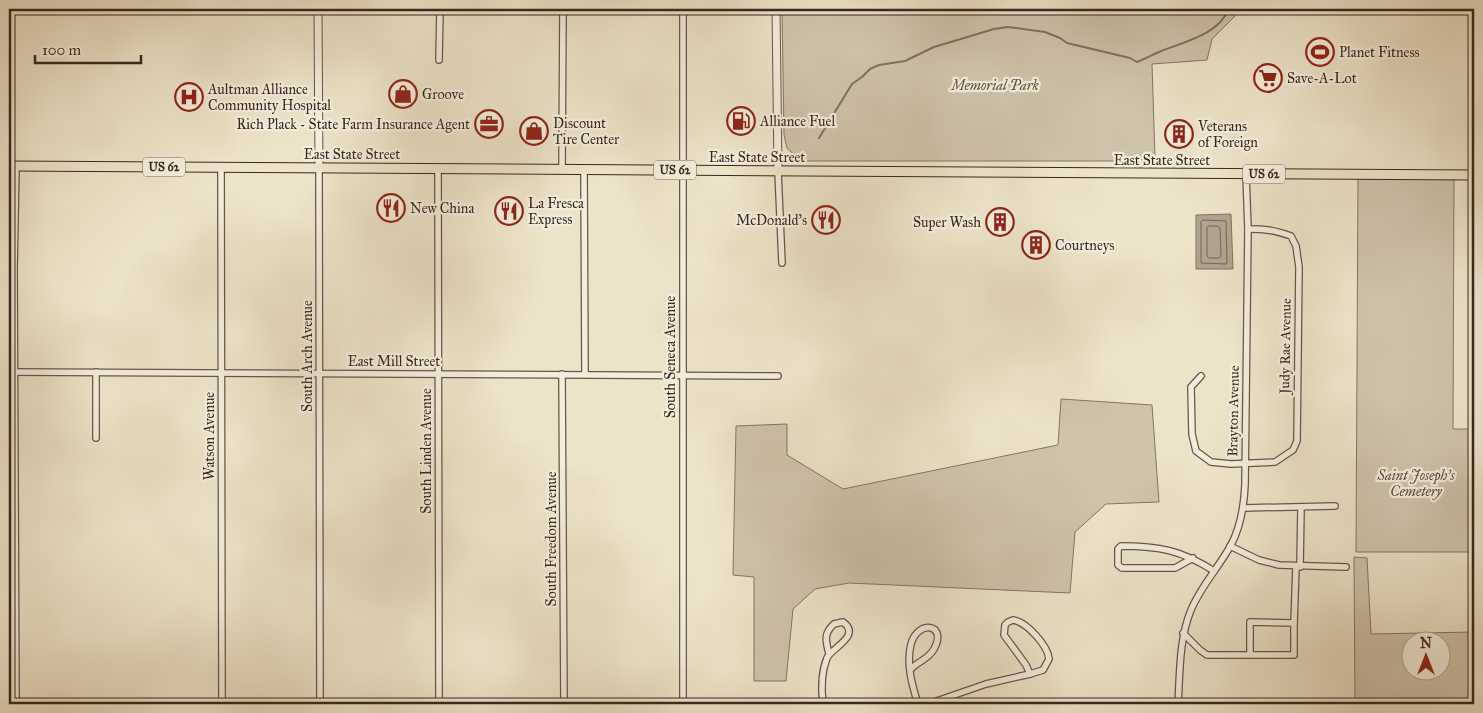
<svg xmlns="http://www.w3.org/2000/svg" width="1483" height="713" viewBox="0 0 1483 713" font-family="'IM FELL Great Primer',serif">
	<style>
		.green { fill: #cfc3ac; stroke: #847565; fill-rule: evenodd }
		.water { fill: #b0a38f; stroke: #817162 }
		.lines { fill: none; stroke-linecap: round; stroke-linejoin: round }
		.shore { stroke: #756556; stroke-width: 1 }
		.stream { stroke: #817162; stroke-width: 2 }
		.minor-casing { stroke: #675649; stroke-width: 8 }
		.tertiary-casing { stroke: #675649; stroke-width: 9 }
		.trunk-casing { stroke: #3a271e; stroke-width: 11 }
		.minor { stroke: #f3eddc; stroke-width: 5.5 }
		.tertiary { stroke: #f3eddc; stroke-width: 7 }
		.trunk { stroke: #ede3c9; stroke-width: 9 }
		.labels { text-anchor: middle; stroke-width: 4.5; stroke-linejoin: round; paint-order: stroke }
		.shield { fill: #f3eddc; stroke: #726257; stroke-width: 1 }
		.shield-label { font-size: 12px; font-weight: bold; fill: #3a271e }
		.poi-label { font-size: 14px; fill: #3a271e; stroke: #f3eddc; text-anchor: start }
		.park-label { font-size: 14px; font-style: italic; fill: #5f4e42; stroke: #f3eddc }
		.street-label { font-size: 14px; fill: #3a271e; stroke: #f3eddc }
	</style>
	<rect width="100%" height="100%" fill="#ede3c9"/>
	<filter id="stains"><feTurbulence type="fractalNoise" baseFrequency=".004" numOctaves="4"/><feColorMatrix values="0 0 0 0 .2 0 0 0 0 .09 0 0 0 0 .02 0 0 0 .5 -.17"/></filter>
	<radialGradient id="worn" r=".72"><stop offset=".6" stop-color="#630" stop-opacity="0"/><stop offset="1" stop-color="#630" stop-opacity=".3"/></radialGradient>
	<g class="green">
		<polygon points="782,9 1242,9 1212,39 1207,60 1152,64 1155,158 1129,161 801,161 787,148 784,135"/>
		<polygon points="1358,178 1454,179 1453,429 1474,429 1474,552 1356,552"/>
		<polygon points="1061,399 1152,405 1159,502 1106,504 1075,532 1070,593 849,583 815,589 793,609 786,681 754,681 754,577 733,575 736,426 787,424 787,455 843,489 1058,445"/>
		<path d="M1354 557 1367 558 1371 634 1474 632V704H1355ZM1410 640H1440V670H1410Z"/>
	</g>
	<polygon class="water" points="1231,214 1233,269 1196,269 1196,215"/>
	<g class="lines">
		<g class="shore">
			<polygon points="1203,220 1226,221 1227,262 1226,264 1201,263 1201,222"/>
			<polygon points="1209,226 1218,226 1220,228 1221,256 1219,258 1209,258 1207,256 1207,228"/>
		</g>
		<path class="stream" d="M819 138 852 84 862 77 870 69 879 65 905 61 934 47 994 29 1008 27 1045 32 1060 38 1067 43 1130 58 1137 62C1145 59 1152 55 1159 52 1180 43 1221 34 1228 9"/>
		<defs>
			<g id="minor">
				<polyline points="439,60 440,9"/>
				<polyline points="221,167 222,704"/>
				<polyline points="319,168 320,704"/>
				<polyline points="438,169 439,704"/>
				<polyline points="562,169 563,9"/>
				<polyline points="584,170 585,374"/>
				<polyline points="778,171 782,263"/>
				<polyline points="9,372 778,376"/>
				<polyline points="562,374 564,704"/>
				<path d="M1201 376 1191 387 1192 434 1196 451 1211 462 1231 464 1275 462 1293 450 1297 441 1299 267 1296 246 1291 236C1273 230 1266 229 1248 229"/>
				<polyline points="96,438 96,372"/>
				<polyline points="1243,508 1335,506"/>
				<polyline points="1230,546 1259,560 1279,565 1346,567"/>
				<path d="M1193 558 1175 568H1122L1118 565V549L1121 546C1159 546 1181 550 1214 571"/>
				<polyline points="1300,567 1301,507"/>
				<path d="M1013 620C1027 622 1048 646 1049 659L1043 670 1030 674 1026 665 1004 635 1005 625 1008 622Z"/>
				<polyline points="1294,623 1296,567"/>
				<polyline points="1183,633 1200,650 1207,655 1294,655 1294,623 1250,622 1250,655"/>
				<path d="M911 669C918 661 929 659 934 649 948 624 918 619 911 644 906 664 912 685 918 704"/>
				<polyline points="16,704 14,269 16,166"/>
				<polyline points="683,704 683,9"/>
				<path d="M823 704C821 688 821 673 827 658 831 648 862 636 843 622L834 624C823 634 826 641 829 654"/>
				<polyline points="928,704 986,684 1030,674"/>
				<path d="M1178 704C1180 673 1179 639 1191 610 1201 586 1219 567 1231 545 1241 526 1244 507 1245 485L1248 229 1246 174"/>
			</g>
			<g id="tertiary">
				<polyline points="318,9 319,168"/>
				<polyline points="776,9 778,171"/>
			</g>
			<polyline id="trunk" points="9,166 1474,175"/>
		</defs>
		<use href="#minor" class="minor-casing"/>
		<use href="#tertiary" class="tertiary-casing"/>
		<use href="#trunk" class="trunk-casing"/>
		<use href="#minor" class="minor"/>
		<use href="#tertiary" class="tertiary"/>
		<use href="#trunk" class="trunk"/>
	</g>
	<defs>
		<symbol id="stadium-ring" viewBox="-11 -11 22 22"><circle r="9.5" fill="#f3eddc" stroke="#8f2418" stroke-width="1.5"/><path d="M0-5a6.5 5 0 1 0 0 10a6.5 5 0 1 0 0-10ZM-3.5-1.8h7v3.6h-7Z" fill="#8f2418"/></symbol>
		<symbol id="supermarket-ring" viewBox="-11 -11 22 22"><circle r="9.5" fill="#f3eddc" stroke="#8f2418" stroke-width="1.5"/><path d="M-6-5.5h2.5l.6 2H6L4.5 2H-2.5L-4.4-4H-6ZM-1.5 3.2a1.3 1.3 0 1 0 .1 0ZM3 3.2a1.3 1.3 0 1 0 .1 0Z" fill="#8f2418"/></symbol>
		<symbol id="shop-ring" viewBox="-11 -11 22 22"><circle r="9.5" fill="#f3eddc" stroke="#8f2418" stroke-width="1.5"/><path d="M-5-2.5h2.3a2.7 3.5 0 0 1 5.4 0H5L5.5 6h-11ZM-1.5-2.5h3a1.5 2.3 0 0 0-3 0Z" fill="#8f2418"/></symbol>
		<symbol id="hospital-ring" viewBox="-11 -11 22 22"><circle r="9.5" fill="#f3eddc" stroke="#8f2418" stroke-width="1.5"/><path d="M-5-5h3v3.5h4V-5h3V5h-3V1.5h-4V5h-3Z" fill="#8f2418"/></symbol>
		<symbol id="fuel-ring" viewBox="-11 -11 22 22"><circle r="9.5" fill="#f3eddc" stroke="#8f2418" stroke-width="1.5"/><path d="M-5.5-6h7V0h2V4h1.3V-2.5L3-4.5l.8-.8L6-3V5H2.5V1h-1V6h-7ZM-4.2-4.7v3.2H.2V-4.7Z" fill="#8f2418"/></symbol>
		<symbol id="office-ring" viewBox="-11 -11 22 22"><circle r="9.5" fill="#f3eddc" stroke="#8f2418" stroke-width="1.5"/><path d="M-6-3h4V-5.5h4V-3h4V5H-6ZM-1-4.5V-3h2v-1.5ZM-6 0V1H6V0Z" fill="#8f2418"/></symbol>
		<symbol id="building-ring" viewBox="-11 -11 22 22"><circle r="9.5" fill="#f3eddc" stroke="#8f2418" stroke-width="1.5"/><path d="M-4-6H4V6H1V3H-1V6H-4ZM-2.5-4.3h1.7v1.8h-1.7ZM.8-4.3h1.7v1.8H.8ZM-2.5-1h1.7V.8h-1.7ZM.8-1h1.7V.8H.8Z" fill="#8f2418"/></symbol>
		<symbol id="restaurant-ring" viewBox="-11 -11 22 22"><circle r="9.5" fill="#f3eddc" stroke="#8f2418" stroke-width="1.5"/><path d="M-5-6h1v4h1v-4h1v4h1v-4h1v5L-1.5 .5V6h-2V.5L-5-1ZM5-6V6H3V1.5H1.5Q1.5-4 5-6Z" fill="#8f2418"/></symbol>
	</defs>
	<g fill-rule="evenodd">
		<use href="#stadium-ring" x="1304" y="36" width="32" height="32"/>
		<use href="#supermarket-ring" x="1252" y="62" width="32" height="32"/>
		<use href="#shop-ring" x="387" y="78" width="32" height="32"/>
		<use href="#hospital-ring" x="173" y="81" width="32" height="32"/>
		<use href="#fuel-ring" x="725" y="105" width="32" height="32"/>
		<use href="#office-ring" x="473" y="108" width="32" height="32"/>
		<use href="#shop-ring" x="518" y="115" width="32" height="32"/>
		<use href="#building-ring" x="1163" y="118" width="32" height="32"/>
		<use href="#restaurant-ring" x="375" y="192" width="32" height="32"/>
		<use href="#restaurant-ring" x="493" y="195" width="32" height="32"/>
		<use href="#restaurant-ring" x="810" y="204" width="32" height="32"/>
		<use href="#building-ring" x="984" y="206" width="32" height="32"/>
		<use href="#building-ring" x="1020" y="229" width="32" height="32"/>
	</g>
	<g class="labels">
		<g class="shield">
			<rect x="143" y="157.5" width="42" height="19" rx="4"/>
			<rect x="654" y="160.5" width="42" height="19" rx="4"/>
			<rect x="1243" y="164.5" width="42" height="19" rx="4"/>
		</g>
		<g class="shield-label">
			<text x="164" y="171">US 62</text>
			<text x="675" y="174">US 62</text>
			<text x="1264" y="178">US 62</text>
		</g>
		<g class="poi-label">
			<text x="1339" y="57">Planet Fitness</text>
			<text x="1287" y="83">Save-A-Lot</text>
			<text x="208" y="94">Aultman Alliance<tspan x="208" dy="16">Community Hospital</tspan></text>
			<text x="422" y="99">Groove</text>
			<text x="760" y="126">Alliance Fuel</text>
			<text x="553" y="128">Discount<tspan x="553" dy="16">Tire Center</tspan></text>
			<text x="470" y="129" text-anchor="end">Rich Plack - State Farm Insurance Agent</text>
			<text x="1198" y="131">Veterans<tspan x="1198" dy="16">of Foreign</tspan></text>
			<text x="528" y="208">La Fresca<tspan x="528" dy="16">Express</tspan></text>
			<text x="410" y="213">New China</text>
			<text x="807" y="225" text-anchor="end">McDonald's</text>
			<text x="981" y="227" text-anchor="end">Super Wash</text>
			<text x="1055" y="250">Courtneys</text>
		</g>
		<g class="park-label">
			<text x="995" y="90">Memorial Park</text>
			<text x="1416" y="480">Saint Joseph's<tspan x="1416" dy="16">Cemetery</tspan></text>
		</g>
		<g class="street-label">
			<text x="352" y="159">East State Street</text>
			<text x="757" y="162">East State Street</text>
			<text x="1162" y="165">East State Street</text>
			<text transform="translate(1285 346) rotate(-89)" y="5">Judy Rae Avenue</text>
			<text transform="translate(307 356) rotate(-90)" y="5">South Arch Avenue</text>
			<text transform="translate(670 357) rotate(-90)" y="5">South Seneca Avenue</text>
			<text x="394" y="366">East Mill Street</text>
			<text transform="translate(1233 411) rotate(-89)" y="5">Brayton Avenue</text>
			<text transform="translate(209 436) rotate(-90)" y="5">Watson Avenue</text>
			<text transform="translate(426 451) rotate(-90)" y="5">South Linden Avenue</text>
			<text transform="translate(551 539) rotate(-90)" y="5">South Freedom Avenue</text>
		</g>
	</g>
	<rect width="1483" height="713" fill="none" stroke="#ede3c9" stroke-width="30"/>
	<rect x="10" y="10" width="1463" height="693" fill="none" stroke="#3a271e" stroke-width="2.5"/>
	<rect x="15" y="15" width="1453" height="683" fill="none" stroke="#3a271e"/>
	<g transform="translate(1426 656)"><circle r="24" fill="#f3eddc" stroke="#a99e90"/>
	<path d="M0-4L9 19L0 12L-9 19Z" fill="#8f2418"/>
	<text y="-8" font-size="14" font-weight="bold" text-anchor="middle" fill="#3a271e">N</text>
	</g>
	<path d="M35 55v8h106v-8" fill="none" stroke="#3a271e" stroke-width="2.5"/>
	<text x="42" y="55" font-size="15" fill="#3a271e" stroke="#f3eddc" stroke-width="4" paint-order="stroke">100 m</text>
	<rect width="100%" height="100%" filter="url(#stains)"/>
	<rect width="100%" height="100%" fill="url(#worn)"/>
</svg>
